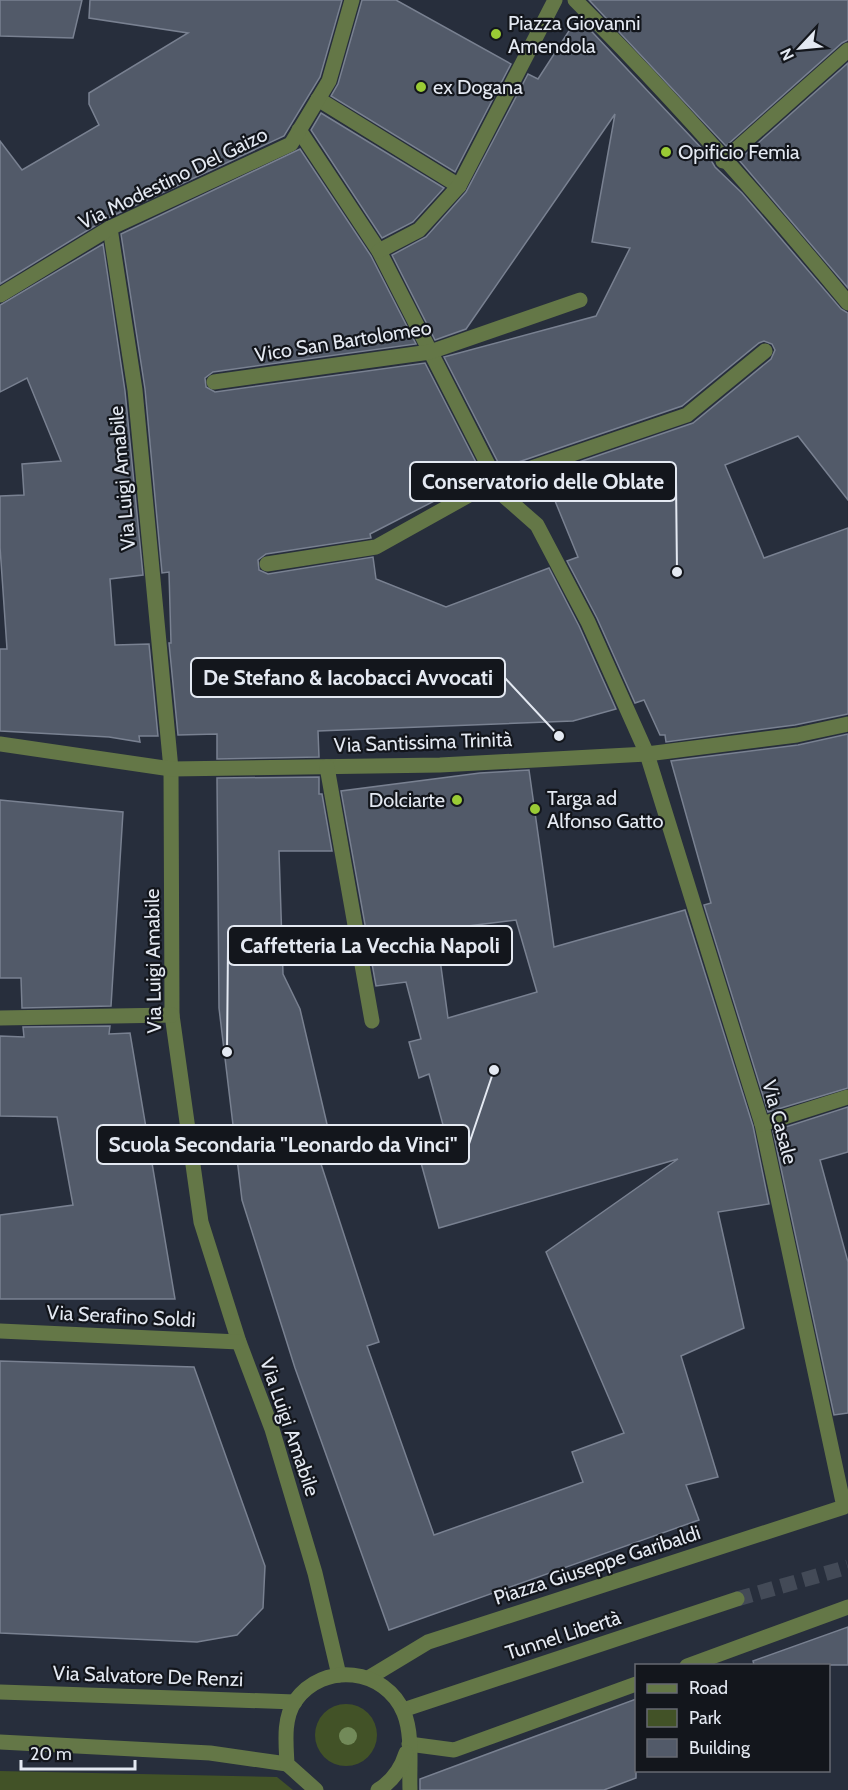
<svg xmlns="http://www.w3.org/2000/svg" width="848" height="1790" viewBox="0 0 848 1790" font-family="Cabin,sans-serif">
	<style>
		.green { fill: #425227 }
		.building { fill: #525a69; stroke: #798191; stroke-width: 1.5; fill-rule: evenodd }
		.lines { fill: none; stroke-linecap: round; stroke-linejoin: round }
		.minor-tunnel { stroke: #434a57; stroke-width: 15; stroke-dasharray: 15 8; stroke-linecap: butt }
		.minor { stroke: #647747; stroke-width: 15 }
		.tree { fill: #728a59 }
		.poi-dot { fill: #9acb35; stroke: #13161c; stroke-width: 2 }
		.labels { text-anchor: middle; stroke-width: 4.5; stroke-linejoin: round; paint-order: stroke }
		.poi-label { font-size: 20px; fill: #e4e9f2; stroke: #13161c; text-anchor: start }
		.street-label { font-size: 20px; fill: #e4e9f2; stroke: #13161c }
		.leader { fill: none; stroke: #e4e9f2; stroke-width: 2 }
		.callout-dot { fill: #e4e9f2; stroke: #13161c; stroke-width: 2 }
		.callout { fill: #13161c; stroke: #e4e9f2; stroke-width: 2 }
		.callout-label { font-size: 21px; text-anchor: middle; font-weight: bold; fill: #e4e9f2 }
	</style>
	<rect width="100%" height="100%" fill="#272e3c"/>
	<g class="green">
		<circle cx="346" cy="1735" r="31"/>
		<polygon points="0,1771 277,1777 293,1790 0,1790"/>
	</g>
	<g class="building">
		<polygon points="0,0 82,0 73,38 0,36"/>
		<polygon points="90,0 342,0 320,77 284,136 106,219 0,284 0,141 22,170 99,125 89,104 89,93 188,33 89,18"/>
		<polygon points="362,0 396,0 511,64 455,172 331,96 338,84"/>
		<polygon points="589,0 848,0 848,40 842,43 726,146"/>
		<polygon points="578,17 708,155 715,167 742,193 841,309 848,313 848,500 798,436 725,465 764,558 848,528 848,714 795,725 666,742 665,735 660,735 644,700 635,703 597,618 567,561 578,557 544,474 693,423 771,359 775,350 772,344 764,341 759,343 682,406 501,468 444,357 596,316 630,248 592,242 615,114 466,329 435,340 392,255 426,237 466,192 528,74 538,79"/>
		<polygon points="848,63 848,288 739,160"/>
		<polygon points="321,113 444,188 413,222 382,238 311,130"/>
		<polygon points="300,149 371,256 416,344 213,372 205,378 206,387 215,392 425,363 483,476 370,534 371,538 266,554 258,560 259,570 268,574 373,557 376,579 446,607 549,568 579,626 616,709 573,721 318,731 319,757 217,759 217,734 178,735 169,643 171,643 169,572 162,573 145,389 121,234"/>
		<polygon points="103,244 125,391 143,575 110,579 115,645 149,644 158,736 139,736 140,742 109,737 0,731 0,649 7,649 0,547 0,496 24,495 22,464 61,461 27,378 0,392 0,305"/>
		<polygon points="848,734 848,1088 768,1112 704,905 711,903 671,761 798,745"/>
		<path d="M529 770 554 947 685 910 753 1126 769 1204 718 1212 744 1328 681 1356 718 1477 686 1485 699 1520 389 1630 295 1368 242 1200 219 1008 217 778 319 777V794H322L332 851H279L283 974 300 1009 334 1154 321 1164 379 1342 367 1346 434 1535 583 1482 572 1452 624 1433 546 1252 678 1159 439 1228 418 1152 448 1143 429 1074 419 1078 409 1042 421 1039 406 982 376 986 341 791 480 773ZM516 920 537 992 448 1018 436 930Z"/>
		<polygon points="0,800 123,812 111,1006 22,1008 21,978 0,978"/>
		<polygon points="110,1026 109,1034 130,1033 175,1299 0,1299 0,1215 73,1205 57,1117 0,1116 0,1036 24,1037 23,1027"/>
		<polygon points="848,1107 848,1152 820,1160 848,1262 848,1413 834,1415 773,1131"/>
		<polygon points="0,1361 194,1367 265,1566 263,1608 237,1635 197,1642 0,1633"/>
		<polygon points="848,1627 848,1665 754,1665 753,1661"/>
		<polygon points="636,1699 636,1778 604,1790 420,1790 420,1779"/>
	</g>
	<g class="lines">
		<polyline class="minor-tunnel" points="737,1599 848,1567"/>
		<g class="minor">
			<path d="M575 0C669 94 763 200 848 303"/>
			<polyline points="318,99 459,186"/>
			<polyline points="299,130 379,251 504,496 537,525 588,622 647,754 762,1124 844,1507 428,1642 370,1677"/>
			<polyline points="723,161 848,50"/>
			<polyline points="110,228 135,390 171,769 172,1015 201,1222 239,1342 272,1429 315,1573 339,1675"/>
			<polyline points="379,251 419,230 459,186 555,0"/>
			<polyline points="0,295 110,228 291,144 329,81 352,0"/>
			<polyline points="214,382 430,352 580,300"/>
			<polyline points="267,564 376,547 496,480 687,415 765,351"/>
			<polyline points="0,744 171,769 440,765 647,754 797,735 848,724"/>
			<polyline points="327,767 372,1021"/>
			<polyline points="0,1018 172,1015"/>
			<polyline points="762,1124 848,1097"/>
			<polyline points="0,1331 239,1342"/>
			<polyline points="687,1666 848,1607"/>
			<polyline points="0,1692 295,1702"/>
			<polyline points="403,1710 737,1599"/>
			<polyline points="0,1742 210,1753 287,1764"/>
			<polyline points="409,1744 454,1750 636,1684"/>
			<path d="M316 1790 287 1764C286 1743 283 1719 295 1701 324 1661 385 1668 404 1713 413 1735 409 1766 410 1790"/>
			<path d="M378 1790C393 1781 401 1769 406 1753"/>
		</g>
	</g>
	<circle class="tree" cx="348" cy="1736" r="9"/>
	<g class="poi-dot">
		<circle cx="496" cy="34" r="6"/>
		<circle cx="421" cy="87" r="6"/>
		<circle cx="666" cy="152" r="6"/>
		<circle cx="457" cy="800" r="6"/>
		<circle cx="535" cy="809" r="6"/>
	</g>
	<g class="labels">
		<g class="poi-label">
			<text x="508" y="30">Piazza Giovanni<tspan x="508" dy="23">Amendola</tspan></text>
			<text x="433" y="94">ex Dogana</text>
			<text x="678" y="159">Opificio Femia</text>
			<text x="547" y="805">Targa ad<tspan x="547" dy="23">Alfonso Gatto</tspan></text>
			<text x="445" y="807" text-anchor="end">Dolciarte</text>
		</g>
		<g class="street-label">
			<text transform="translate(173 178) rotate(-26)" y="7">Via Modestino Del Gaizo</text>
			<text transform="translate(343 341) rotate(-9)" y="7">Vico San Bartolomeo</text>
			<text transform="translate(122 478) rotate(-95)" y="7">Via Luigi Amabile</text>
			<text transform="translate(423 742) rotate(-2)" y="7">Via Santissima Trinità</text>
			<text transform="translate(153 961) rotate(-91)" y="7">Via Luigi Amabile</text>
			<text transform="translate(780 1122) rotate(75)" y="7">Via Casale</text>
			<text transform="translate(121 1316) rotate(3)" y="7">Via Serafino Soldi</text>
			<text transform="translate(290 1427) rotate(71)" y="7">Via Luigi Amabile</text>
			<text transform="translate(597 1565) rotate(-18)" y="7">Piazza Giuseppe Garibaldi</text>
			<text transform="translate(563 1635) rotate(-18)" y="7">Tunnel Libertà</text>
			<text transform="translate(148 1676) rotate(2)" y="7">Via Salvatore De Renzi</text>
		</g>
	</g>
	<path class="leader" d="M677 572L676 481M559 736L505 678M227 1052L228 946M494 1070L469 1144"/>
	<g class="callout-dot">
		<circle cx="677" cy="572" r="6"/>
		<circle cx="559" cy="736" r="6"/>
		<circle cx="227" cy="1052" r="6"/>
		<circle cx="494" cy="1070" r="6"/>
	</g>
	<g class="callout">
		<rect x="410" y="462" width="266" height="39" rx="6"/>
		<rect x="191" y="658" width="314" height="39" rx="6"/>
		<rect x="228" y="926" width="284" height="39" rx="6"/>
		<rect x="97" y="1125" width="372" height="39" rx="6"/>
	</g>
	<g class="callout-label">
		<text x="543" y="489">Conservatorio delle Oblate</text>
		<text x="348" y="685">De Stefano &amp; Iacobacci Avvocati</text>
		<text x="370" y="953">Caffetteria La Vecchia Napoli</text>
		<text x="283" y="1152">Scuola Secondaria "Leonardo da Vinci"</text>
	</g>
	<rect x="635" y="1664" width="195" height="108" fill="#13161c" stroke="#676a72" stroke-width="1.5"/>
	<rect x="647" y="1684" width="30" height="9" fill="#647747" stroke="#676a72" stroke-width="1.5"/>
	<text x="689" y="1694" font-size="18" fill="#e4e9f2">Road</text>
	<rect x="647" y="1709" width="30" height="18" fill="#425227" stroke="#676a72" stroke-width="1.5"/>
	<text x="689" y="1724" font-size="18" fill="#e4e9f2">Park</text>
	<rect x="647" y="1739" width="30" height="18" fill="#525a69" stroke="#676a72" stroke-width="1.5"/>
	<text x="689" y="1754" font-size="18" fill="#e4e9f2">Building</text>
	<g transform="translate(800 48) rotate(244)" stroke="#13161c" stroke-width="4.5" paint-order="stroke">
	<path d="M0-4.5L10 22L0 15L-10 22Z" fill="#e4e9f2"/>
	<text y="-9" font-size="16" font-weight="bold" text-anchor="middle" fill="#e4e9f2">N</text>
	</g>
	<path d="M21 1760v9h114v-9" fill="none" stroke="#e4e9f2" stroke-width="3"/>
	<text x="30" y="1760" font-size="18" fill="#e4e9f2" stroke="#13161c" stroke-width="4.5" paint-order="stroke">20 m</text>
</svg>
